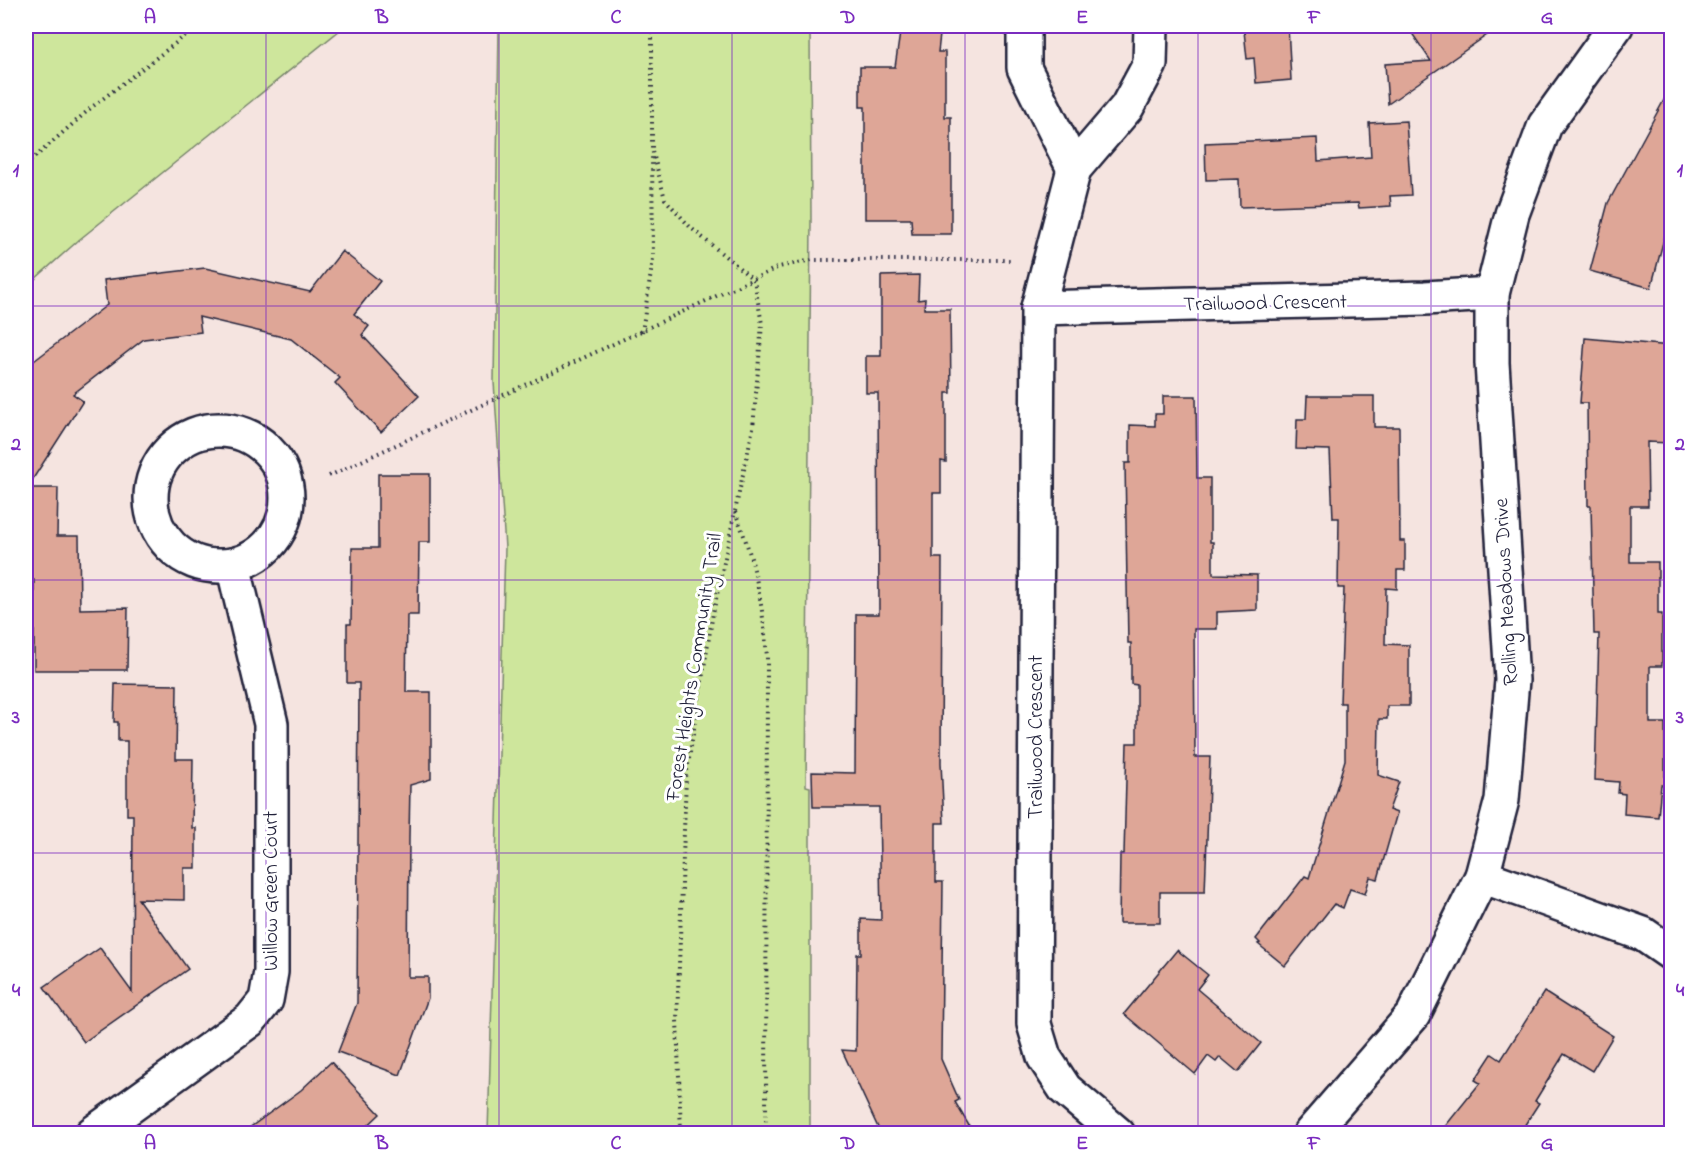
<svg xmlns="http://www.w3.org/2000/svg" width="1697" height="1159" viewBox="0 0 1697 1159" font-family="'Indie Flower',sans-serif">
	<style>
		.green { fill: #cee69c; stroke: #78846c; stroke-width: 1.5 }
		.building { fill: #dea697; stroke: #22223b; stroke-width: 1.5 }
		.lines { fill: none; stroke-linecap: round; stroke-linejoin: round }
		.minor-casing { stroke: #22223b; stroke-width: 38 }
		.path { stroke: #22223b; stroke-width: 4; stroke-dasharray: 1.5 4.5; stroke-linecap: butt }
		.minor { stroke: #fff; stroke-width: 33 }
		.grid { fill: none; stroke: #7b2cbf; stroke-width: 1.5; stroke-opacity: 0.55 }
		.labels { text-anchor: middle; stroke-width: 6; stroke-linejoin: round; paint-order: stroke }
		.street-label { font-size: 21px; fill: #22223b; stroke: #fff }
		.neatline { fill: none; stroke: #7b2cbf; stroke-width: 2 }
		.grid-label { font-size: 20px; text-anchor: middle; font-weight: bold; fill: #7b2cbf }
	</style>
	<rect width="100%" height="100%" fill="#f5e4e0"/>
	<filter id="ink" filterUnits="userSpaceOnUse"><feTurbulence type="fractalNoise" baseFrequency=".0167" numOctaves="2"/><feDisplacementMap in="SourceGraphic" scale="12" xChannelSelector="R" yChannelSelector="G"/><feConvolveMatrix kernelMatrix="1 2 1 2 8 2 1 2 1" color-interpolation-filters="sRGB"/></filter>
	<g filter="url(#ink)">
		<g class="green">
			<polygon points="26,26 345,26 80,239 26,287"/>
			<polygon points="499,26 810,26 811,220 806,786 810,787 810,1133 488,1133 505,548 494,382"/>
		</g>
		<g class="building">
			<polygon points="901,26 941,26 938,52 945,52 945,117 951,117 951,234 912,234 911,219 865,219 865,107 860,107 860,67 895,67"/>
			<polygon points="1407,26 1500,26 1388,104 1385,64 1431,61"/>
			<polygon points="1288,27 1291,80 1256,83 1254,58 1247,59 1244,31"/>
			<polygon points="1671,87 1671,212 1651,288 1590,271 1608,203"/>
			<polygon points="1406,121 1411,195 1390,196 1391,206 1359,208 1358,203 1240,207 1239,179 1206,180 1205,143 1317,138 1318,161 1371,157 1369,123"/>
			<polygon points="342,251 380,281 354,314 369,326 362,335 419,396 381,432 335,383 340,378 291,339 199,317 201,332 144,339 73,394 83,401 27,488 58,488 57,536 79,536 80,609 128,608 127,670 34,670 34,580 26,580 26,367 107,305 104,280 205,268 310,292"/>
			<polygon points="919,275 918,300 925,299 924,309 950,309 951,393 946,393 946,462 941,461 941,493 933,493 933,558 942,558 941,763 944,823 936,823 936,882 943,882 941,1059 959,1100 955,1102 974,1134 881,1134 842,1050 856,1051 857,954 861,954 861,919 881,920 879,807 813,807 812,772 855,773 856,614 879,614 878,393 866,393 866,356 881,356 881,276"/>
			<polygon points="1585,338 1671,346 1671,443 1647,442 1648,506 1630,506 1630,562 1658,562 1658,614 1662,614 1662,666 1650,666 1650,723 1665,723 1665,785 1661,785 1658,817 1624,814 1625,794 1618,793 1619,782 1595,780 1599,634 1594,634 1591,506 1588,506 1587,403 1580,403"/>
			<polygon points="1163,396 1196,396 1197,478 1210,478 1210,542 1213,542 1213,574 1257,575 1257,610 1217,612 1217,629 1194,629 1195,757 1210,757 1205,892 1160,892 1160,923 1119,923 1120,854 1124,854 1127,743 1137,743 1137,685 1131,684 1131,643 1128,643 1125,463 1130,463 1130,425 1155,426 1155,414 1163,414"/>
			<polygon points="1307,396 1374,396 1374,427 1399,427 1400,541 1405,541 1405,570 1397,570 1397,589 1386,588 1385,644 1409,645 1409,706 1387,706 1387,719 1379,719 1378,775 1399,782 1389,810 1397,813 1378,879 1370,877 1365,894 1350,889 1343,908 1334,904 1285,966 1258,944 1260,943 1256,939 1305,876 1309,878 1345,760 1345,703 1340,703 1344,588 1338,588 1339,518 1333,518 1330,450 1296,449 1297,419 1306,419"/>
			<polygon points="378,474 430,474 430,542 419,542 418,615 407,615 406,692 431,692 431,779 410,785 409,836 408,977 428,977 428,998 400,1075 338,1052 357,1003 359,683 347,683 347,624 351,624 352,548 378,548"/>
			<polygon points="115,684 177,685 176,759 193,759 192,828 196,828 196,868 184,868 184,900 138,899 188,969 84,1042 44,987 100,948 132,992 133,815 127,815 127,741 118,741 118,722 114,722"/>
			<polygon points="1177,950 1208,975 1197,989 1261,1043 1238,1072 1220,1057 1216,1062 1208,1056 1195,1074 1124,1014"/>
			<polygon points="1544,992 1613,1036 1592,1071 1564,1054 1535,1101 1539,1103 1519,1134 1439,1134 1480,1083 1475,1080 1492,1054 1501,1060"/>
			<polygon points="331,1062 380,1114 359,1134 241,1134 301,1090"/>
		</g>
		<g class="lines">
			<defs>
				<g id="minor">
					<polyline points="1024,26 1024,68 1074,169"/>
					<polyline points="1038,308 1425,298 1492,294"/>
					<circle cx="219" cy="498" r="68"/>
					<polyline points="1482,876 1643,934 1672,954"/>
					<polyline points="92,1134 250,1020 266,1000 271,972 271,724 233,565"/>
					<polyline points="1118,1134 1065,1089 1044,1057 1034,1024 1038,308 1074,169 1127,107 1150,64 1151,26"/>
					<polyline points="1310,1134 1413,1015 1482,876 1502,800 1512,680 1492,363 1492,294 1512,214 1545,125 1616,26"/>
				</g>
			</defs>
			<use href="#minor" class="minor-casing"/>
			<g class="path">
				<polyline points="652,26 652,149 665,199 691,228 754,280 762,324 753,428 713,613 686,777 677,1019 681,1134"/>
				<polyline points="26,165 92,107 198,26"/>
				<polyline points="642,332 653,259 652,156"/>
				<polyline points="329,476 779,267 812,260 1013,260"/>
				<path d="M735 512C755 560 763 605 767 657L766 1134"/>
			</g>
			<use href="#minor" class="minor"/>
		</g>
	</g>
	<path class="grid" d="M266 26V1134M499 26V1134M732 26V1134M965 26V1134M1198 26V1134M1431 26V1134M26 306H1672M26 580H1672M26 853H1672"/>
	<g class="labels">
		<g class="street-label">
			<text transform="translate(1265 302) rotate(-1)" y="7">Trailwood Crescent</text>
			<text transform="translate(1505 592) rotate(-93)" y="7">Rolling Meadows Drive</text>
			<text transform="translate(693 667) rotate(-81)" y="7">Forest Heights Community Trail</text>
			<text transform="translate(1035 737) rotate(-90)" y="7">Trailwood Crescent</text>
			<text transform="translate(270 891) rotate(-90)" y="7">Willow Green Court</text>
		</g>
	</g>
	<rect width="1697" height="1159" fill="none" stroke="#fff" stroke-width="66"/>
	<rect x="33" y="33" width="1631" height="1093" class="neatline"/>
	<g class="grid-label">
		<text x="150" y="23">A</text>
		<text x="382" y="23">B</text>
		<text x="616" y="23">C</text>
		<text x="848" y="23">D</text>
		<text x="1082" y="23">E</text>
		<text x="1314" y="23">F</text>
		<text x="1547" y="23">G</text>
		<text x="16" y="176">1</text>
		<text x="1680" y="176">1</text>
		<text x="16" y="450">2</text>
		<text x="1680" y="450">2</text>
		<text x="16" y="723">3</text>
		<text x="1680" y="723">3</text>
		<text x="16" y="996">4</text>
		<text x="1680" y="996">4</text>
		<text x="150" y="1149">A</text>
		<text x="382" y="1149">B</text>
		<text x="616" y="1149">C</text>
		<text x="848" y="1149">D</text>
		<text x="1082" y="1149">E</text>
		<text x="1314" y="1149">F</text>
		<text x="1547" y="1149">G</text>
	</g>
</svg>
